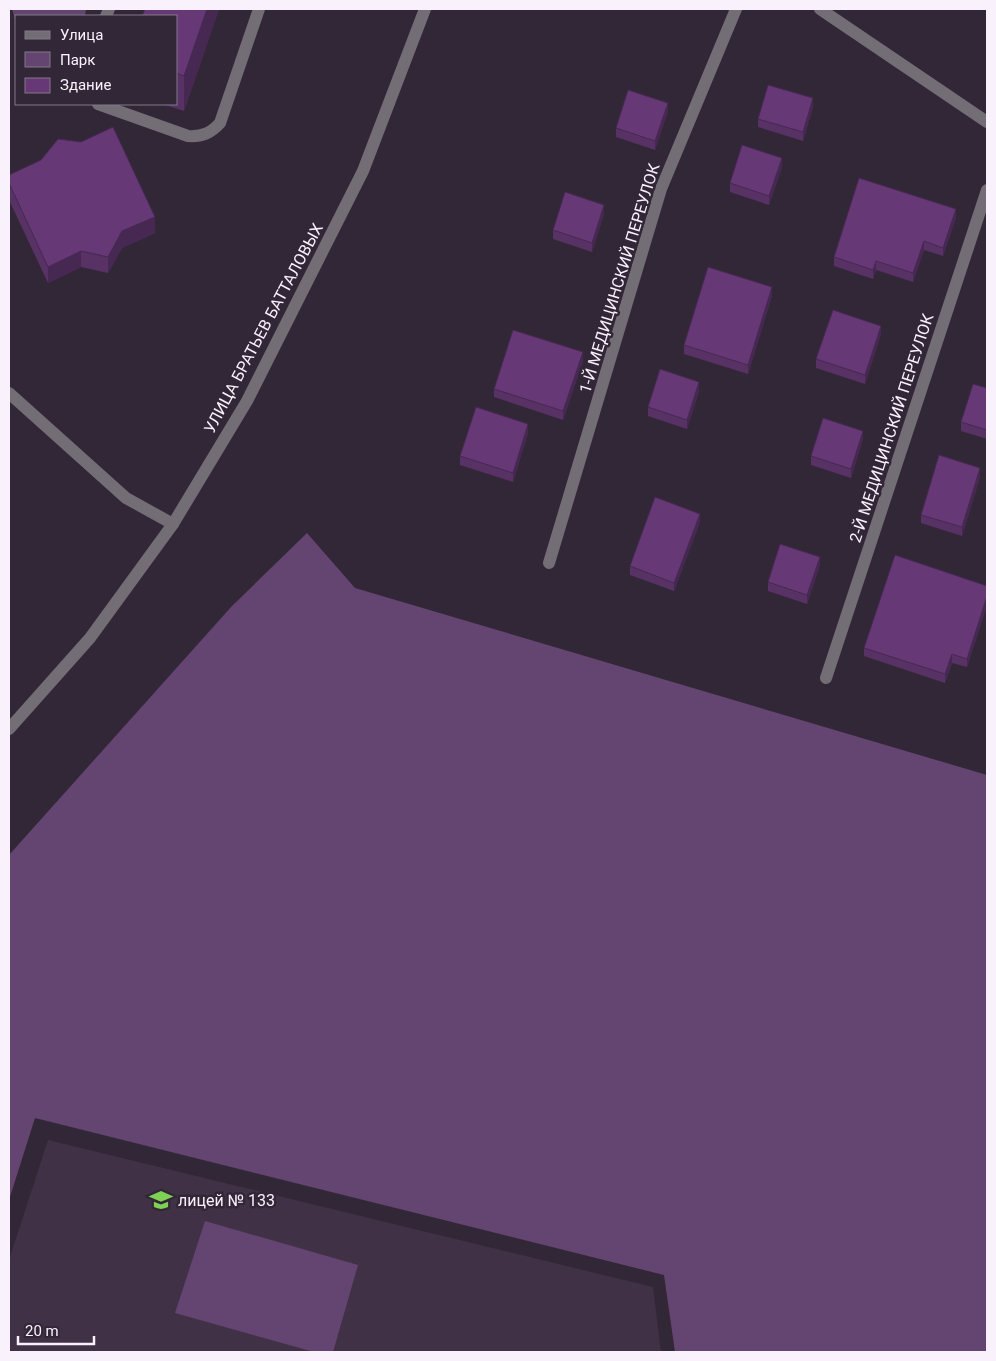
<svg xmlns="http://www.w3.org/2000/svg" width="996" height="1361" viewBox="0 0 996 1361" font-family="Roboto,sans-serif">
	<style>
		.built { fill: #403146 }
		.green { fill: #644471 }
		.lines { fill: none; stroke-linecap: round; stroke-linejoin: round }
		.service { stroke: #736d75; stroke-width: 12 }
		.minor { stroke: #736d75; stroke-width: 12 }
		.wall { fill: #583165 }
		.shaded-wall { fill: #472853 }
		.building { fill: #663976; stroke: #472853 }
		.labels { text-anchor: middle; stroke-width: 5; stroke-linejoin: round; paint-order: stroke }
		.street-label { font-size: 16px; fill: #f9f2fc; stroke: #322737 }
		.poi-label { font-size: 16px; fill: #f9f2fc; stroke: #322737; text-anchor: start }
	</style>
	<rect width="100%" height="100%" fill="#322737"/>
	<polygon class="built" points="48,1140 653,1287 661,1352 9,1352 9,1260"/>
	<g class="green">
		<polygon points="12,9 86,9 85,16 16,16 16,22"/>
		<polygon points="307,533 355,588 987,775 987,1352 675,1352 664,1275 35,1118 9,1200 9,855 232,606"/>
		<polygon points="205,1221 358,1265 333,1352 314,1352 175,1313"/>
	</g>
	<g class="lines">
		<g class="service">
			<polyline points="106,16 109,9"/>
			<path d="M98 104 188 136C202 137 211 133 220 123L259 9"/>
			<polyline points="9,393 126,498 173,524"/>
		</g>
		<g class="minor">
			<polyline points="820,9 987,122"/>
			<polyline points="549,563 661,189 736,9"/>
			<polyline points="826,678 987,190"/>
			<polyline points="9,729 90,638 173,524 247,401 363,171 425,9"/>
		</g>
	</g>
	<g class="wall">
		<polygon points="219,9 184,111 162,104 176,104 176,16"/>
		<polygon points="813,107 803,141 758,127 758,119"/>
		<polygon points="668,111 655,150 616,137 616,128"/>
		<polygon points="782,167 769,205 730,192 730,183"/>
		<polygon points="9,175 155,233 122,248 108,273 81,267 48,283 9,200"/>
		<polygon points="604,214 592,252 553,239 553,230"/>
		<polygon points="956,218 943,256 924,250 913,282 876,270 873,279 834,266 834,257"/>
		<polygon points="772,296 748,374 684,354 684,345"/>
		<polygon points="881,334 865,384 816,368 816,359"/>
		<polygon points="583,361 563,420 494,397 494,389"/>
		<polygon points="987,388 987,439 961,431 961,422"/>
		<polygon points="699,391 687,429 648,416 648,407"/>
		<polygon points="528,433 513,482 460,465 460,456"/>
		<polygon points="863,439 851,478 811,465 811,456"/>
		<polygon points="980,477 962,536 921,523 921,515"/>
		<polygon points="700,522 674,591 630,575 630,566"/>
		<polygon points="820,565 807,604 768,591 768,582"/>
		<polygon points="987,586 987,605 967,667 952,663 945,683 864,656 864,648"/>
	</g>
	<g class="shaded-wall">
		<polygon points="207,9 219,9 184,111 184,76"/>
		<polygon points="813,98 813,107 803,141 803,132"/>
		<polygon points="668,103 668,111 655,150 655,141"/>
		<polygon points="782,158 782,167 769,205 769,196"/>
		<polygon points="604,205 604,214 592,252 592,243"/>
		<polygon points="956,209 956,218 943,256 943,248"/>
		<polygon points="155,217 155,233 122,248 108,273 108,257 122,231"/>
		<polygon points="924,241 924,250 913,282 913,273"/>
		<polygon points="81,251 81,267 48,283 48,267"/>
		<polygon points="876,261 876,270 873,279 873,270"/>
		<polygon points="772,287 772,296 748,374 748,365"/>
		<polygon points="881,326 881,334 865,384 865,375"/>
		<polygon points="583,352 583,361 563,420 563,411"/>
		<polygon points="699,382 699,391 687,429 687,420"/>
		<polygon points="528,424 528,433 513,482 513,473"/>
		<polygon points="863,431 863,439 851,478 851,469"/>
		<polygon points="980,468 980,477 962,536 962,527"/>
		<polygon points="700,514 700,522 674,591 674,583"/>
		<polygon points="820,557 820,565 807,604 807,595"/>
		<polygon points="987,596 987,605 967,667 967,659"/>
		<polygon points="952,654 952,663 945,683 945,674"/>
	</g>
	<g class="building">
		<polygon points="145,9 207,9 184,76 176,73 176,16 142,16"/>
		<polygon points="768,85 813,98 803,132 758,119"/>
		<polygon points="628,90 668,103 655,141 616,128"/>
		<polygon points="113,127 155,217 122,231 108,257 81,251 48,267 9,183 9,175 41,160 58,139 81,142"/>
		<polygon points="742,145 782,158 769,196 730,183"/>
		<polygon points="859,178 956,209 943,248 924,241 913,273 876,261 873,270 834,257"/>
		<polygon points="565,192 604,205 592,243 553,230"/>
		<polygon points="708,267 772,287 748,365 684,345"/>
		<polygon points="833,310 881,326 865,375 816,359"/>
		<polygon points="513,330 583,352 563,411 494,389"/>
		<polygon points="660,369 699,382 687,420 648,407"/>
		<polygon points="973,384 987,388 987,430 961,422"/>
		<polygon points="476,407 528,424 513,473 460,456"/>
		<polygon points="823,418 863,431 851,469 811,456"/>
		<polygon points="939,455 980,468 962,527 921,515"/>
		<polygon points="655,497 700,514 674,583 630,566"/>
		<polygon points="780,544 820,557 807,595 768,582"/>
		<polygon points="895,555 987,586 987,596 967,659 952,654 945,674 864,648"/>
	</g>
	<defs>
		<symbol id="school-bare" viewBox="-9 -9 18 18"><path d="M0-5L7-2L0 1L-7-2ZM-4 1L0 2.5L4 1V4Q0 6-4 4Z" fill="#7ed153" stroke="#322737" stroke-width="2.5" paint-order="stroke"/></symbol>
	</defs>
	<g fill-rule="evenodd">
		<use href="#school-bare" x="145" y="1184" width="32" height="32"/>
	</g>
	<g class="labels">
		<g class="street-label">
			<text transform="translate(619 278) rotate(-73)" y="6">1-Й МЕДИЦИНСКИЙ ПЕРЕУЛОК</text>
			<text transform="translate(263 328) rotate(-62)" y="6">УЛИЦА БРАТЬЕВ БАТТАЛОВЫХ</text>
			<text transform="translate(891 428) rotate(-72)" y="6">2-Й МЕДИЦИНСКИЙ ПЕРЕУЛОК</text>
		</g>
		<g class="poi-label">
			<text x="178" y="1206">лицей № 133</text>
		</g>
	</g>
	<rect width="996" height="1361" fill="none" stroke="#f9f2fc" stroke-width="20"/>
	<rect x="15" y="15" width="162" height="90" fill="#322737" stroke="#827886"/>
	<rect x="25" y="31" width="25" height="8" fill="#736d75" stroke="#827886"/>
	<text x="60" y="40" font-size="15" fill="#f9f2fc">Улица</text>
	<rect x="25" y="52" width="25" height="15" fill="#644471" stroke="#827886"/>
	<text x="60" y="65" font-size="15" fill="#f9f2fc">Парк</text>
	<rect x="25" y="78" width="25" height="15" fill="#663976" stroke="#827886"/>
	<text x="60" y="90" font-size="15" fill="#f9f2fc">Здание</text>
	<path d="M18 1336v8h76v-8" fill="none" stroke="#f9f2fc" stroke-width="2.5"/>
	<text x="25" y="1336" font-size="15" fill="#f9f2fc" stroke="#322737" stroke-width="4" paint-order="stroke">20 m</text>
</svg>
